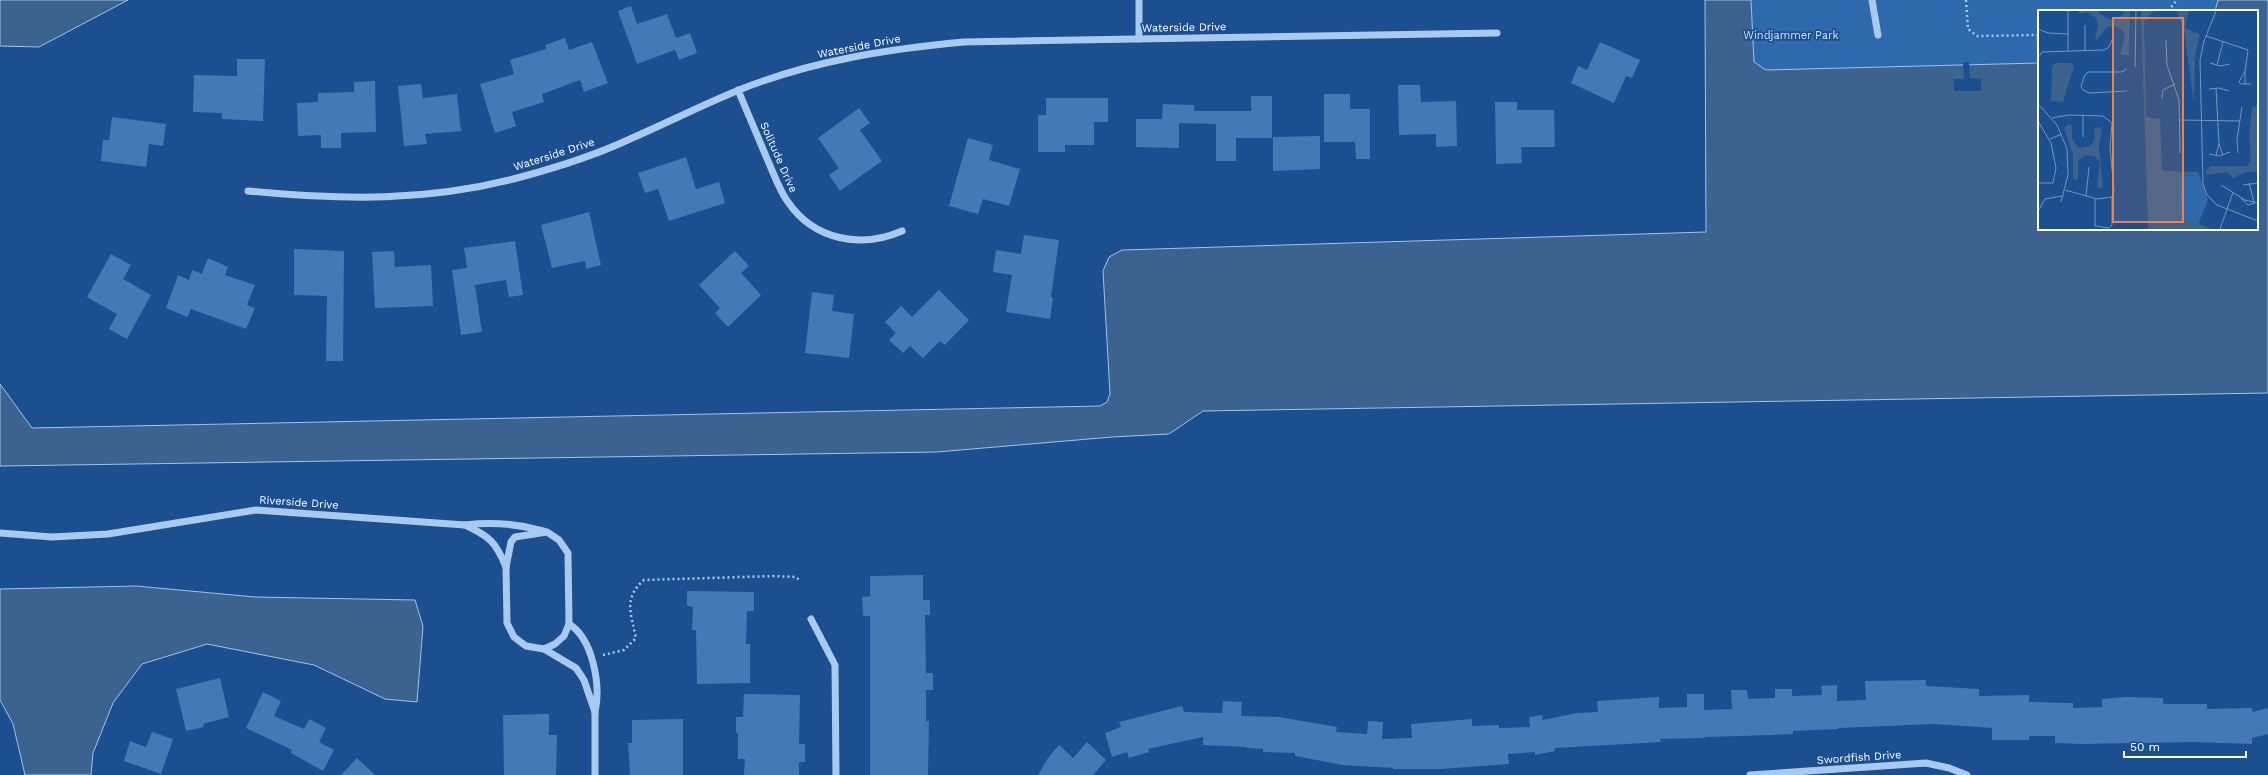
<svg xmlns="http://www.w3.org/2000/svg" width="2268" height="775" viewBox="0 0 2268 775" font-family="'Work Sans',sans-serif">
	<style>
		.green { fill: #2e69ad }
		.water { fill: #3c6290; stroke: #9cc4f0 }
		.pier { fill: #1b4f8f }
		.building { fill: #4478b7 }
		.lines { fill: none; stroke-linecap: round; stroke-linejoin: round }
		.path { stroke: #a9c9ee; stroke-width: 2.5; stroke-dasharray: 2 3; stroke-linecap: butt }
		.minor { stroke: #a9c9ee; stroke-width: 7 }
		.labels { text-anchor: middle; stroke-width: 3.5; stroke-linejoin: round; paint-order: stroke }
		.street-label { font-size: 11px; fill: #fff; stroke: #1b4f8f }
		.park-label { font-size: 11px; fill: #cfe3fa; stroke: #1b4f8f }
		.inset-road { fill: none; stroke: #7695bc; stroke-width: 1 }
		.view { fill: #ee8249; fill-opacity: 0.15; stroke: #ee8249; stroke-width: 2 }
		.inset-edge { fill: none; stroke: #fff; stroke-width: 2 }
	</style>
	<rect width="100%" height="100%" fill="#1b4f8f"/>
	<polygon class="green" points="1751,0 2218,0 2215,11 2039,11 2039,63 1766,70 1754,62"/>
	<g class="water">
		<polygon points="0,0 128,0 39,47 0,46"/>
		<polygon points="1705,0 1751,0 1754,62 1766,70 2039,63 2039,229 2257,229 2257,11 2215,11 2218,0 2268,0 2268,393 1203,411 1169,434 1112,437 937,452 0,466 0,384 32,428 1100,406 1107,402 1110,394 1103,271 1109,257 1122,250 1706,232"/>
		<polygon points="136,586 255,597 415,600 423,626 417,702 385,699 314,665 207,644 142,664 113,703 93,753 91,775 25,775 13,724 0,700 0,589"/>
	</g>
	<polygon class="pier" points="1969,62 1970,78 1981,79 1981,91 1954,91 1954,79 1964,79 1963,63"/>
	<g class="building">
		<polygon points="631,6 637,24 667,14 676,38 690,33 697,53 679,60 675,50 637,64 618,11"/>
		<polygon points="565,38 569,50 592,42 608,83 584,92 580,80 542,94 544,102 512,112 516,126 495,133 480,84 514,74 510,60 546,49 545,45"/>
		<polygon points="1600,42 1640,60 1632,78 1626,76 1614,103 1571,83 1578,66 1587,70"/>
		<polygon points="237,59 265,59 263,121 222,119 222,113 193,112 194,75 237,76"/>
		<polygon points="375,81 376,132 341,133 341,148 321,148 321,135 298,136 297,103 318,102 318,93 354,92 354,82"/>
		<polygon points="421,84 423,98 457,94 461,131 425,134 427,144 404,146 398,86"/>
		<polygon points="1398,85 1420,85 1421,102 1456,101 1457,146 1436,147 1436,134 1399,135"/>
		<polygon points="1324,94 1350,94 1350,109 1370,109 1370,159 1356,159 1355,142 1324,142"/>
		<polygon points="1251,96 1272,96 1272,138 1236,138 1236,161 1216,161 1216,124 1179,123 1179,148 1136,147 1136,119 1162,119 1163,104 1194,105 1194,111 1251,111"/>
		<polygon points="1046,98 1108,98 1108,122 1094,122 1094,145 1065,145 1065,152 1038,152 1038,115 1046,115"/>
		<polygon points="1495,102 1517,102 1517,110 1554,110 1555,147 1521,147 1522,163 1496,164"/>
		<polygon points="859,108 870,123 860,130 882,161 840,191 829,175 839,168 818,138"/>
		<polygon points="112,117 166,124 163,146 149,144 146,167 101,161 103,140 109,140"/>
		<polygon points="1320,136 1320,169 1273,171 1273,137"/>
		<polygon points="968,138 993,145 989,160 1020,169 1009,206 983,199 978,214 949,206"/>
		<polygon points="686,157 696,189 719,182 725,203 669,221 658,189 645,193 638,173"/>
		<polygon points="589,212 601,265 586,269 585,261 552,268 541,225"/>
		<polygon points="1024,235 1059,240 1051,297 1053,298 1050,319 1006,312 1012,275 993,272 996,250 1021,254"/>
		<polygon points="515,241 523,295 509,297 506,280 475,285 482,332 461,335 452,270 467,268 464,248"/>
		<polygon points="294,249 344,251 343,361 326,361 327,296 294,295"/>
		<polygon points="394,251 395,267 431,265 433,306 375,308 372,252"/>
		<polygon points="735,251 749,266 741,273 761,295 728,327 715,313 720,308 699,285"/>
		<polygon points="111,254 131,265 123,279 151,295 127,339 109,329 117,314 87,297"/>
		<polygon points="208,258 228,267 225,275 255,285 247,305 255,308 246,329 191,309 187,317 166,308 178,275 189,280 192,270 202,274"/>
		<polygon points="939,290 969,320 945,345 940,341 923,358 910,346 903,353 889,340 896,333 885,322 901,306 912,317"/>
		<polygon points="812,292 834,295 832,311 854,314 849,358 805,353"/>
		<polygon points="923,575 923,600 930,600 930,615 925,615 926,673 933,673 933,690 926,690 926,721 929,721 928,775 870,775 870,616 863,616 862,597 870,596 870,576"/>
		<polygon points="687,591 754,592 754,611 747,611 746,644 750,644 750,683 697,684 696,630 692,630 693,607 687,606"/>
		<polygon points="220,678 229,717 203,724 204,727 186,731 176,689"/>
		<polygon points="1926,680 1926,686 1979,689 1979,696 2029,695 2029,702 2073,703 2073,708 2102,707 2102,699 2126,697 2163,698 2163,704 2207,704 2207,709 2252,708 2252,712 2268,708 2268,734 2252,738 2252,744 2193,742 2082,744 2055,743 2055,736 2029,736 2029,740 1992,740 1992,728 1934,724 1838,728 1839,729 1793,731 1793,734 1774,735 1705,737 1705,738 1660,739 1661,742 1555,748 1555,751 1535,755 1535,752 1508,754 1509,764 1441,769 1393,769 1393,768 1343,765 1295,756 1295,753 1263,752 1263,749 1247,748 1247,747 1203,745 1203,737 1148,749 1149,752 1129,758 1127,752 1112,757 1105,733 1121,727 1119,722 1182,706 1184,712 1222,713 1223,701 1242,702 1241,716 1279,717 1337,727 1336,732 1367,734 1368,721 1383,722 1382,739 1412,738 1411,724 1472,719 1472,726 1499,725 1499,728 1530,727 1529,717 1542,715 1543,720 1577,713 1598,712 1597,701 1659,697 1659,708 1687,707 1687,694 1704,694 1704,710 1732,709 1731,690 1747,690 1748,699 1775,698 1775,689 1792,689 1792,696 1822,695 1821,686 1837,685 1837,701 1866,700 1865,681"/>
		<polygon points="263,692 281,701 274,716 304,729 309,719 326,728 319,742 334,750 323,771 291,753 292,750 246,728"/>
		<polygon points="744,694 800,695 799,744 805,744 805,762 799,762 799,775 744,775 745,759 738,759 738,733 736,733 736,717 743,717"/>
		<polygon points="549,714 549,735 557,735 556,775 504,775 503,715"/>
		<polygon points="683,719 683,775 630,775 628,743 632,743 632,720"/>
		<polygon points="152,732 173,739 161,774 124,761 130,741 146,747"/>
		<polygon points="1087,742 1106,760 1093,775 1038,775 1048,758 1059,745 1073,758"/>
		<polygon points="357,758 375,775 341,775"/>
	</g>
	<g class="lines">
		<g class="path">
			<polyline points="1966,0 1968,29 1977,36 2039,35"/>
			<polyline points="2168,11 2177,0"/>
			<path d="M603 655 624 650 636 638C631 614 623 598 644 580L774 576 796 577 800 581"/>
		</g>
		<g class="minor">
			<polyline points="1139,0 1139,39"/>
			<polyline points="1872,0 1878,35"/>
			<path d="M738 90C748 114 758 137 768 161 774 174 779 190 788 202 814 240 861 249 902 231"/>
			<path d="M248 191C343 200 428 202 521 177 558 167 596 155 630 139 667 123 702 105 739 90 811 61 887 49 964 42L1497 33"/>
			<path d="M465 525C491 522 519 524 544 531"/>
			<polygon points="547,532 559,540 568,553 569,624 564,636 555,644 544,649 526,646 514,637 507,623 506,567 511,542 515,537"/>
			<path d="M0 533 52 537 108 534 256 510 465 525C489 536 496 542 506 567"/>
			<polyline points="811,619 835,665 836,775"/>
			<path d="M569 624C593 639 601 685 595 712V775"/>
			<polyline points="544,649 576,668 584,680 595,712"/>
			<polyline points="1750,775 1926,763 1949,768 1967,775"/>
		</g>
	</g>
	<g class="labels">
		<g class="street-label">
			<text transform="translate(1184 27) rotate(-1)" y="4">Waterside Drive</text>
			<text transform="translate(859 46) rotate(-11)" y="4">Waterside Drive</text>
			<text transform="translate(554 154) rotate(-18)" y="4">Waterside Drive</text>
			<text transform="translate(779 157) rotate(66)" y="4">Solitude Drive</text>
			<text transform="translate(299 502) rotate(4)" y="4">Riverside Drive</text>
			<text transform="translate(1859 757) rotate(-4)" y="4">Swordfish Drive</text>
		</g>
		<g class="park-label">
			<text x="1791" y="39">Windjammer Park</text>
		</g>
	</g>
	<g transform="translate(2038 10)">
		<rect width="220" height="220" fill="#1b4f8f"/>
		<path d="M160 162 170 190 160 215 140 206 139 167 159 165Z" fill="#2e69ad"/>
		<path d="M41 1H60L68 8 75 10 85 5 86 1H92L91 45H82L87 27 85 21 77 16 69 17 59 30 57 28 60 15 58 8 49 2 41 4ZM103 1H116L106 11 108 107 122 109 124 161 160 162 159 165 139 167 140 204 173 219H110ZM139 1H151L147 18 162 24 157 45 156 93 146 21ZM17 53H33L36 56 25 92 13 91 14 58ZM220 95V162H207L195 168 189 162 168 165V160L173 156H209L213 150 211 126 214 98ZM30 114 34 115V129L41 138 52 136 57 129 56 118 64 117 61 137 65 178 59 177 62 152 56 146 47 145 40 151V170L35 169V145L26 118Z" fill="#3c6290"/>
		<path class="inset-road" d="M30 1V40M178 1 166 31 162 50 165 174 169 185 179 195 220 211M0 19 10 23 30 24M168 26 210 40 207 61M128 30 129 55 141 90 142 143M47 40V15M172 53 182 56 192 54M179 55 185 32M97 57 98 1M89 59 83 62H50L47 65 43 76 45 80 51 83 89 81M207 74V61L201 72 203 74H213M0 76V48L4 42 66 40 71 37 75 28M178 78 181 134M171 79 181 78 191 81M124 89 125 80 137 74M0 94 19 115 29 139 30 165 23 192M45 106V127M14 108 31 105 65 106 74 113 72 137 76 181 74 187 59 189 27 180M141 110 202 111M0 111 13 133 18 158 15 173H0M12 129 24 124M200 143 199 129 204 97M171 144 181 146 192 142M178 145 181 134 185 145M211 173 216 192M183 175 207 190 220 193M205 175 220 173M48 186 51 157M203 188 210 195 217 193M57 189V216L71 218 74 215V187M0 201 7 189 24 186M182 219 195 182"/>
		<path class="view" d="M75 8H145V212H75Z"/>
		<rect width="220" height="220" class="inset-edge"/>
	</g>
	<path d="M2124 751v6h122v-6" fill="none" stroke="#ffffff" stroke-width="2"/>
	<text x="2130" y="751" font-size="12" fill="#ffffff" stroke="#1b4f8f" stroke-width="3" paint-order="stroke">50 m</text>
</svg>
